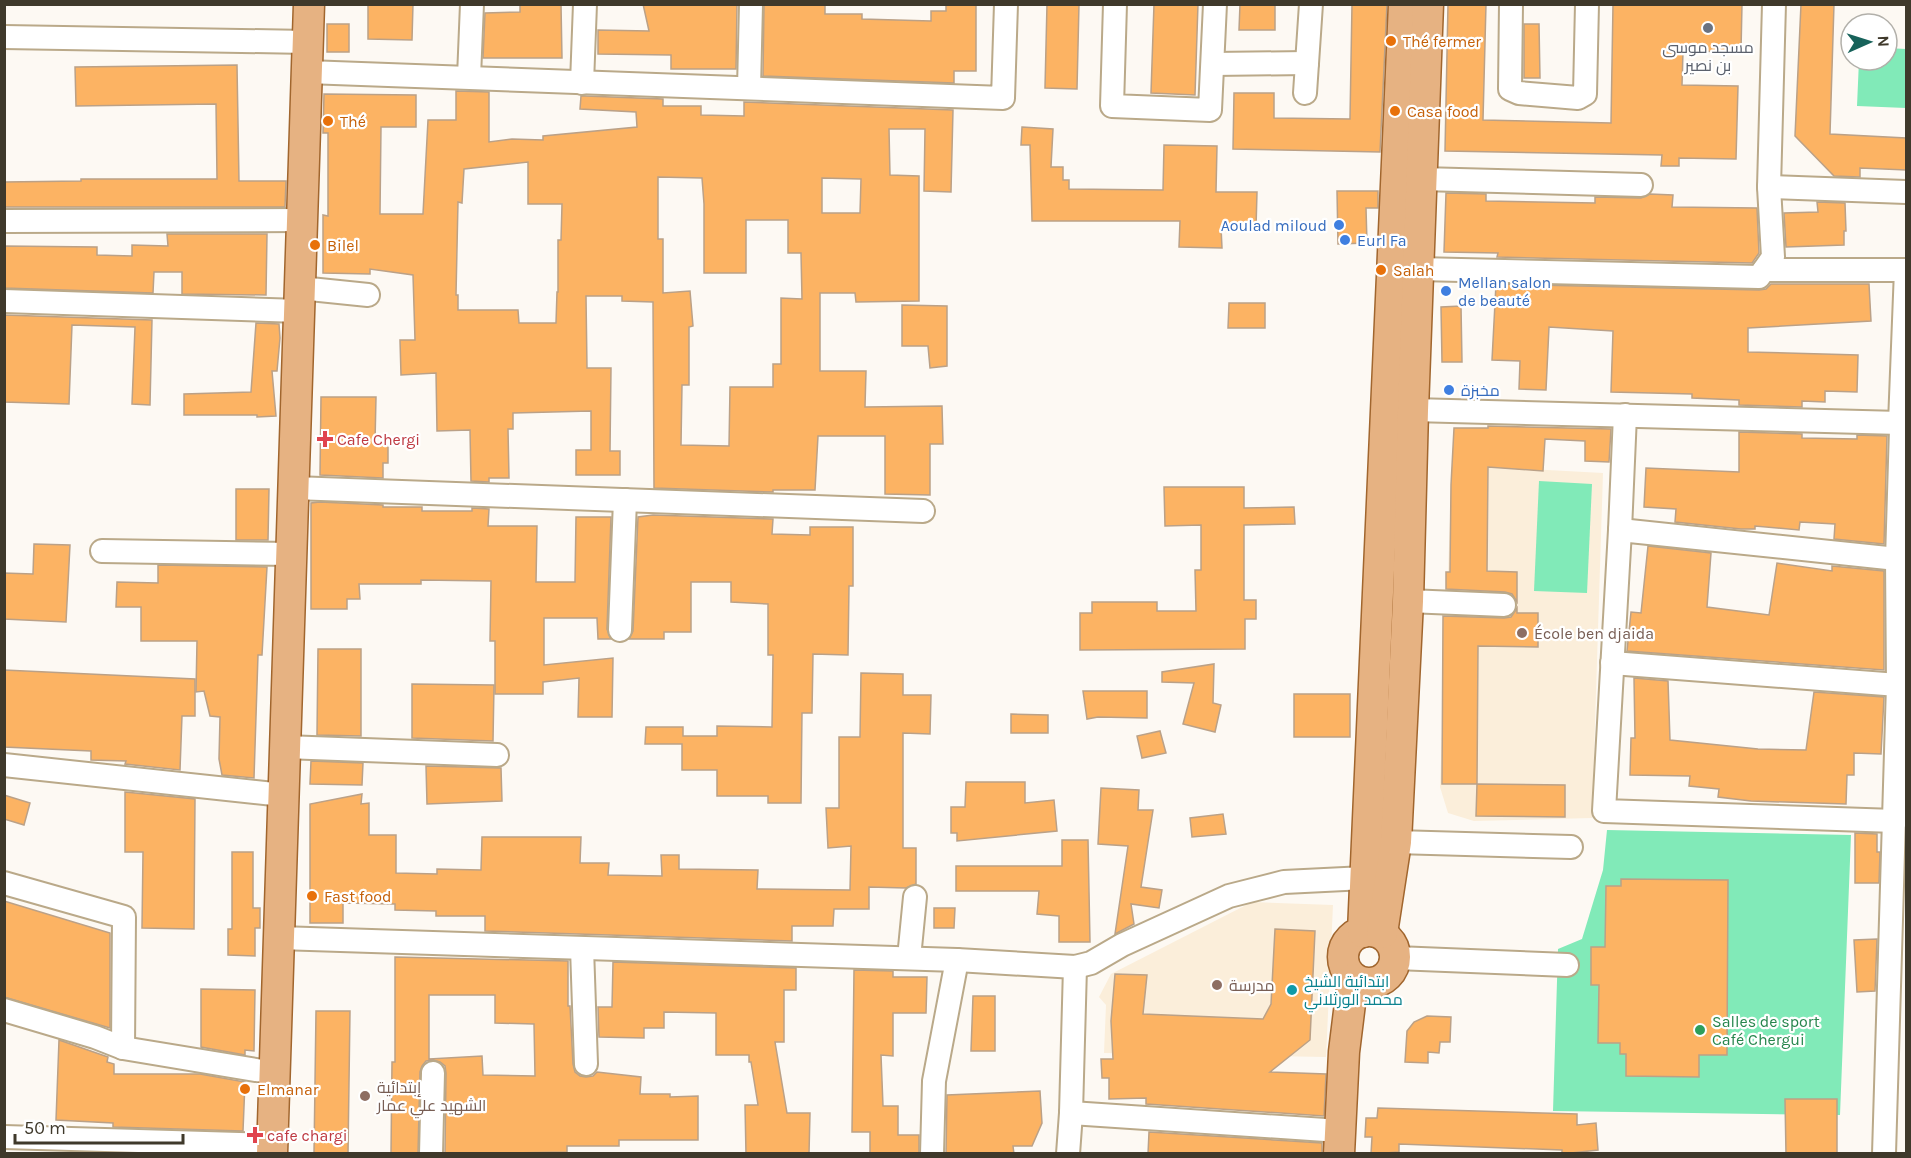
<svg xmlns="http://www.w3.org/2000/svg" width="1911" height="1158" viewBox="0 0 1911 1158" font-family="Karla,Cairo,sans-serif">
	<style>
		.education { fill: #fbeeda }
		.green { fill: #81eab8 }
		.building { fill: #fcb363; stroke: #bba187; stroke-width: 1.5; fill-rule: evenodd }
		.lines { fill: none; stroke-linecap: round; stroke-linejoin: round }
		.minor-casing { stroke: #baa989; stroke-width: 26 }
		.major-casing { stroke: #a1662e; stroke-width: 33 }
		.minor { stroke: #fff; stroke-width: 22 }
		.major { stroke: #e6b282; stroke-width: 30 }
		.worship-dot { fill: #6b7280; stroke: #fff; stroke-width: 2 }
		.food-dot { fill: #e8710a; stroke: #fff; stroke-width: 2 }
		.shop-dot { fill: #3f7fe0; stroke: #fff; stroke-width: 2 }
		.health-dot { fill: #e0444e; stroke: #fff; stroke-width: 2 }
		.education-dot { fill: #8d6e63; stroke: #fff; stroke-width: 2 }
		.culture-dot { fill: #0f9aa8; stroke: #fff; stroke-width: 2 }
		.leisure-dot { fill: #2e9e5b; stroke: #fff; stroke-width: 2 }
		.labels { text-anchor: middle; stroke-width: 4.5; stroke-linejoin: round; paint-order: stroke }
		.food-label { font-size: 16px; fill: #c56008; stroke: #fff; text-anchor: start }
		.worship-label { font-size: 16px; fill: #5b616d; stroke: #fff }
		.shop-label { font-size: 16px; fill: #366cbe; stroke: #fff; text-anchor: start }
		.health-label { font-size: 16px; fill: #be3a42; stroke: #fff; text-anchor: start }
		.education-label { font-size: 16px; fill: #785e54; stroke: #fff; text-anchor: start }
		.culture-label { font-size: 16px; fill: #0d838f; stroke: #fff; text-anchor: start }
		.leisure-label { font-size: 16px; fill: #27864d; stroke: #fff; text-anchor: start }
	</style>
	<rect width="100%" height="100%" fill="#fdf9f3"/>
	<g class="education">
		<polygon points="1452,465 1603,473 1592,818 1474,821 1448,813 1440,787"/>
		<polygon points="1252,902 1333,905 1326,1057 1104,1053 1106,1005 1099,997 1111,974"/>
	</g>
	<g class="green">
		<polygon points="1887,48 1906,49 1906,108 1857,106 1859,60 1887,60"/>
		<polygon points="1539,481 1592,484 1587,593 1534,591"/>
		<polygon points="1607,830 1851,835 1840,1115 1553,1111 1558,949 1582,939 1603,870"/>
	</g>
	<g class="building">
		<polygon points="368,4 413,4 412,40 368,39"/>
		<polygon points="520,4 561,4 562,58 483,58 485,13 520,12"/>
		<polygon points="643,4 737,4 736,69 671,69 671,55 598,54 598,30 649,31"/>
		<polygon points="764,4 825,4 825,14 862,14 862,19 931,21 931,11 946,11 946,4 976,4 976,71 954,71 954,83 763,76"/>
		<polygon points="1047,4 1079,4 1077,89 1045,88"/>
		<polygon points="1154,4 1198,4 1195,95 1151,93"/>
		<polygon points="1240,4 1275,4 1275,30 1239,30"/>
		<polygon points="1352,4 1387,4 1380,152 1233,149 1234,93 1274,93 1274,118 1350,119"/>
		<polygon points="1448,4 1486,4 1483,120 1611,123 1613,4 1742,4 1741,52 1683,51 1682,85 1738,86 1736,159 1679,158 1679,166 1661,166 1662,155 1445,151"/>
		<polygon points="1801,4 1834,4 1830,134 1906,138 1906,170 1860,168 1860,177 1834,176 1795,136"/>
		<rect x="327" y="24" width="22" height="28"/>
		<polygon points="1524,24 1539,24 1540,78 1524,78"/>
		<polygon points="237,65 239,181 286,181 285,207 4,207 4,182 81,181 81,179 217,179 216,104 76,106 75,67"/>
		<path d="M456 91 489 92V142L512 139 543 140V136L637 127 636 112 580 109 581 96H585L663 99V106H701V115L744 116V102L953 110 951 192 924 191 925 129H889L890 175 919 176V301L856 302 855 293H820V371H866L865 407 942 406 943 444H930V495L885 494V436H818L815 490H773V492L654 488 653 302 622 301V296H586L587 368H611L610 451H620V475H576V450H591V411L513 413V429H508L509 478H489V482L471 481 470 430 437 431 436 373 401 375 400 340H415L413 275 370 269V274L323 273V215L328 216V133H323L324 94 416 95V127H381L380 214H423L428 120H456ZM528 162V204H562L561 240H558V292H557L556 323H519L518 310H458V295H456L458 202 462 203 464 169ZM658 177 702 178 704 204V273H746V220H788V253H801L802 299 781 298V364H773V387H730L729 446 681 445 682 385H689V327L693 326 690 291 663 293V239H658ZM822 178 861 179 860 213H822Z"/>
		<polygon points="1022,127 1053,129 1051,167 1063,167 1063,180 1069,180 1069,189 1163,190 1164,145 1217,146 1216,192 1257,192 1256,228 1221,227 1222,248 1179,247 1180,221 1032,221 1030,145 1021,145"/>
		<polygon points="1337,191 1378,191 1378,208 1366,208 1367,243 1338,244"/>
		<polygon points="1446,193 1486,194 1486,201 1595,203 1595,197 1641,198 1650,194 1673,195 1672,207 1757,208 1759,253 1752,263 1497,257 1498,253 1444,252"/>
		<polygon points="1817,202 1845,203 1846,231 1844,231 1844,245 1786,247 1784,213 1818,212"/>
		<polygon points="167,234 267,234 266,295 182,294 182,272 154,272 153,293 4,288 4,246 97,247 97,255 132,256 132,245 168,246"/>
		<polygon points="1496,284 1759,290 1766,289 1771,284 1869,284 1871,321 1748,328 1748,352 1858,355 1857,392 1825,391 1825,402 1802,401 1802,407 1739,405 1739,400 1692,398 1692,394 1611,392 1613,331 1549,327 1546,390 1519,389 1520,361 1492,360"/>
		<polygon points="1229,303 1265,303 1265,328 1228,328"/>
		<polygon points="902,305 947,306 947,366 930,368 928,346 902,346"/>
		<polygon points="1461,306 1462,362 1442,362 1441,307"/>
		<polygon points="4,315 152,320 150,405 132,404 135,327 72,325 69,404 4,402"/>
		<polygon points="256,323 279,324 280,338 277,371 272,371 276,416 257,417 257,415 184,415 184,394 251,392"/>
		<polygon points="321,397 376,397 375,443 388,444 388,463 383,463 383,478 320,475"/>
		<polygon points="1488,426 1611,429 1609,462 1585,461 1585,441 1545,439 1543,471 1488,467 1487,571 1517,572 1517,602 1512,594 1505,592 1446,589 1446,572 1450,572 1451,485 1454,428 1488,428"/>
		<polygon points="1739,432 1802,434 1802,438 1857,439 1857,435 1887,436 1884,544 1834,539 1835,524 1800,522 1799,530 1755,526 1755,529 1741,529 1675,522 1676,509 1644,507 1646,468 1739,472"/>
		<polygon points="1164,487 1244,487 1244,508 1294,507 1295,524 1244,525 1244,600 1256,600 1256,619 1245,619 1245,649 1080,650 1080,613 1092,613 1092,602 1157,602 1157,611 1196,611 1195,570 1201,570 1201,525 1165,526"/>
		<polygon points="236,489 269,489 268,540 236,540"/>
		<polygon points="320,502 383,505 383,507 422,507 422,511 472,511 472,508 489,509 488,526 537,526 536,582 575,582 576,517 611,517 607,629 611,639 598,639 597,618 544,618 544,665 613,658 612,717 578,717 579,678 543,682 543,694 495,694 495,641 490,641 491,581 421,580 421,584 359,584 360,599 347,599 347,609 311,609 311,503"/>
		<polygon points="653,515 773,519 772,534 810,535 810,527 853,527 853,586 849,586 848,655 813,654 812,713 802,713 801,803 768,803 768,796 717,796 717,770 682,770 682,744 645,744 646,727 683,727 683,736 717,736 717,726 772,727 773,655 768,655 768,604 731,602 731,582 691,582 691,632 664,632 664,639 629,639 633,631 638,517"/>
		<polygon points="34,544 70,545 66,622 4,619 4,573 33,574"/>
		<polygon points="1648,546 1711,553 1707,607 1769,615 1777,563 1832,571 1832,566 1884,571 1884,670 1627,651 1631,612 1641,613"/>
		<polygon points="158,565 267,567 262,655 258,655 254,778 222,775 219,759 220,717 210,716 204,691 196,692 197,641 141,641 141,607 116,607 117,582 158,583"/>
		<polygon points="1517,608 1517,613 1538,613 1538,647 1478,646 1477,784 1442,784 1443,616 1504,618 1511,617"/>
		<polygon points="318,649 361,649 361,736 317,735"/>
		<polygon points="1214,664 1213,703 1221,705 1215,732 1183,724 1194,683 1162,682 1162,672"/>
		<polygon points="4,670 195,679 195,716 182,716 180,770 125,764 126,761 91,760 91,751 4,747"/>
		<polygon points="861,673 903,674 903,695 931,695 930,734 903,733 903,848 916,848 916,884 906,888 869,887 869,909 834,909 833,926 792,926 792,941 485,931 485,916 436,916 436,911 395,910 395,904 343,903 343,923 310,923 310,804 362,794 361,804 369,803 369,835 396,835 396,873 437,874 437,869 481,870 482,837 581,837 580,863 609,863 608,875 662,876 661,855 679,855 679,869 758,870 757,889 850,890 851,846 828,848 826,808 839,808 839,737 860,737"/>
		<polygon points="1634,678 1668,681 1670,740 1758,749 1806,750 1814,692 1884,697 1881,754 1854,753 1854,775 1847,775 1846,804 1751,801 1718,797 1719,789 1689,786 1690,776 1630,775 1631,738 1635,738"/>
		<polygon points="412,684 494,685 493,741 412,738"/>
		<polygon points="1083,691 1147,691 1147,718 1098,717 1087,719"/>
		<rect x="1294" y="694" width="56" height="43"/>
		<polygon points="1011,714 1048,715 1048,733 1011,733"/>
		<polygon points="1160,731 1166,753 1142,758 1137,736"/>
		<polygon points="311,761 363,763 362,785 310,784"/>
		<polygon points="426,766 501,768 502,801 427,804"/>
		<polygon points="966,782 1025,782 1025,803 1054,800 1057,831 957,841 957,833 951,833 951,807 965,807"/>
		<polygon points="1477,784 1565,785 1565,817 1476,816"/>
		<polygon points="1101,788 1139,790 1138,810 1153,810 1141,887 1162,890 1159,908 1131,904 1134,924 1115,934 1128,846 1098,844"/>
		<polygon points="125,792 195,799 194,929 142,928 143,852 125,852"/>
		<polygon points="4,795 30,803 24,825 4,819"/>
		<polygon points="1223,814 1226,834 1192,837 1190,818"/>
		<polygon points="1855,833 1877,834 1877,852 1880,852 1879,883 1855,883"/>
		<polygon points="1062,840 1088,840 1090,942 1059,942 1059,916 1037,914 1039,891 956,891 956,866 1062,866"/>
		<polygon points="232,852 253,852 253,908 260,908 260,928 255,928 255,956 228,955 228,929 232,929"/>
		<polygon points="1621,879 1728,880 1727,1055 1699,1055 1699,1077 1626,1076 1626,1054 1620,1054 1620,1043 1598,1043 1599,985 1591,985 1591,947 1605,947 1606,886 1621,886"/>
		<polygon points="4,901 110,933 110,1028 4,997"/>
		<polygon points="934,908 955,908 954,928 934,928"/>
		<polygon points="1275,929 1315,931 1310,1040 1270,1072 1326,1074 1324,1116 1146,1104 1146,1098 1109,1099 1109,1078 1102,1078 1101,1059 1113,1059 1111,1021 1115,974 1147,975 1143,1014 1263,1019 1271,1004"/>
		<polygon points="1877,939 1875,991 1857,992 1854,940"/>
		<path d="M395 957 568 961V1006H570L573 1064 575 1072 580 1076 586 1077 593 1076 597 1072 641 1077 640 1094H670V1097L698 1096V1140H619V1146H567V1152L445 1154 446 1073 445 1066 440 1062 433 1060 426 1061 422 1066 420 1072 418 1154H391L392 1062H395ZM429 995H495V1023L534 1024 535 1076 483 1075 482 1056 429 1059Z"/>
		<polygon points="613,962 796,968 796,990 784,990 784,1042 775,1042 787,1113 810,1113 809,1154 746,1154 745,1105 758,1105 751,1062 749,1062 749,1055 716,1055 716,1013 664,1012 664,1028 644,1028 644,1038 599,1037 598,1007 612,1007"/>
		<polygon points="854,970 893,971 893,977 927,977 926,1013 893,1013 893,1056 881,1055 883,1106 898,1106 898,1135 919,1135 919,1154 870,1154 870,1132 852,1132"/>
		<polygon points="201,989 255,990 254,1051 245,1050 245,1055 201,1047"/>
		<polygon points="973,996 995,996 995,1051 971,1051"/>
		<polygon points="316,1011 350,1011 348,1154 314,1154"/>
		<polygon points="1427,1016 1451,1017 1450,1042 1440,1042 1439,1053 1428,1052 1428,1063 1405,1062 1407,1031 1414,1022"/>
		<polygon points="59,1040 108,1057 107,1062 114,1064 114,1074 200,1074 245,1082 243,1131 113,1127 113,1123 56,1120"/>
		<polygon points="1040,1091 1042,1123 1032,1146 1013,1146 1014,1154 946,1154 947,1095"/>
		<polygon points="1785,1099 1837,1099 1837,1154 1786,1154"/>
		<polygon points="1378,1108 1577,1114 1577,1125 1596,1123 1598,1150 1562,1154 1562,1150 1399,1144 1399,1152 1371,1154 1372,1137 1365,1137 1366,1118 1377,1118"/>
		<polygon points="1149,1132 1322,1143 1322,1154 1148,1154"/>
	</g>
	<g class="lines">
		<defs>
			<g id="minor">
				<polyline points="1115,4 1112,106 1210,110 1215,4"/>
				<polyline points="1511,4 1510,89 1519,93 1578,98 1585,94 1587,4"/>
				<polyline points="4,37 308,42"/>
				<polyline points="1213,64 1307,63"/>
				<polyline points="307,72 1003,98 1006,4"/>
				<polyline points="469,77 472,4"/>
				<polyline points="582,83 585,4"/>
				<polyline points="749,88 751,4"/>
				<polyline points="1305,93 1311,4"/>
				<polyline points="1421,179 1641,185"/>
				<polyline points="1769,187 1906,192"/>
				<polyline points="4,221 302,220"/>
				<polyline points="1418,269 1759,277 1773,257 1769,187 1774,4"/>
				<polyline points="1764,270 1906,270 1900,423 1901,429 1897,559 1898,685 1884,1154"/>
				<polyline points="300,288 368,295"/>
				<polyline points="4,301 299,311"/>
				<polyline points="1413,410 1900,423"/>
				<polyline points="294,488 923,511"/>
				<polyline points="1620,530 1625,415"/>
				<polyline points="102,551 291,554"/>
				<polyline points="1408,601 1504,605"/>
				<polyline points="620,630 625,500"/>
				<polyline points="1612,663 1898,685"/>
				<polyline points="285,747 497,755"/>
				<polyline points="4,765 283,795"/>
				<polyline points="1895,821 1604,811 1620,530 1897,559"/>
				<polyline points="1396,842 1571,847"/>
				<polyline points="4,883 124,917 123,1048"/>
				<polyline points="279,938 957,960 1075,967 1091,963 1122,945 1229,896 1284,882 1365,878"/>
				<polyline points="582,948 586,1064"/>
				<polyline points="909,958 915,897"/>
				<polyline points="1396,958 1567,965"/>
				<polyline points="4,1010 95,1037 123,1048 274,1073"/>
				<polyline points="1071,1113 1340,1131"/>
				<polyline points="4,1137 272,1145"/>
				<polyline points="431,1154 433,1073"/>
				<polyline points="932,1154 934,1081 957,960"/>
				<polyline points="1068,1154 1071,1113 1075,967"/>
			</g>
			<g id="major">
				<circle cx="1369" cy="957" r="26"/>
				<polyline points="1363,932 1404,4"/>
				<polyline points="1382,933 1396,842 1408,601 1413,410 1428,4"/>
				<polyline points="272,1154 309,4"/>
				<polyline points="1339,1154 1344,1052 1353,979"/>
			</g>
		</defs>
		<use href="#minor" class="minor-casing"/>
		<use href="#major" class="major-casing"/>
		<use href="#minor" class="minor"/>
		<use href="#major" class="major"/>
	</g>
	<circle class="worship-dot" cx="1708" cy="28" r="6"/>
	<g class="food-dot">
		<circle cx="1391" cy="41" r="6"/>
		<circle cx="1395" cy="111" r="6"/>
		<circle cx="328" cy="121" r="6"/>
		<circle cx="315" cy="245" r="6"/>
		<circle cx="1381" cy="270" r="6"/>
		<circle cx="312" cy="896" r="6"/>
		<circle cx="245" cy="1089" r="6"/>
	</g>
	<g class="shop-dot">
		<circle cx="1339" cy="225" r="6"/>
		<circle cx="1345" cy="240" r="6"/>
		<circle cx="1446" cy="291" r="6"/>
		<circle cx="1449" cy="390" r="6"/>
	</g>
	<g class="health-dot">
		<path d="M322 430h6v6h6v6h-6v6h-6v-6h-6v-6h6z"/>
		<path d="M252 1126h6v6h6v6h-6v6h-6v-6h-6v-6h6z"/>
	</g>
	<g class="education-dot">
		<circle cx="1522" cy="633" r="6"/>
		<circle cx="1217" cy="985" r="6"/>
		<circle cx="365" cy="1096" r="6"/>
	</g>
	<circle class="culture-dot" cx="1292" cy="990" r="6"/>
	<circle class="leisure-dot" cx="1700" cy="1030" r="6"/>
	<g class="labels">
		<g class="food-label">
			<text x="1403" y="47">Thé fermer</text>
			<text x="1407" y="117">Casa food</text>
			<text x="340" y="127">Thé</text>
			<text x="327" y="251">Bilel</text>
			<text x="1393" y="276">Salah</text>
			<text x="324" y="902">Fast food</text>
			<text x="257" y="1095">Elmanar</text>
		</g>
		<g class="worship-label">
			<text x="1708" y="53">مسجد موسى<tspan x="1708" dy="18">بن نصير</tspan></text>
		</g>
		<g class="shop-label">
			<text x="1327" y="231" text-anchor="end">Aoulad miloud</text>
			<text x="1357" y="246">Eurl Fa</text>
			<text x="1458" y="288">Mellan salon<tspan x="1458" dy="18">de beauté</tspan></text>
			<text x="1461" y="396">مخبزة</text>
		</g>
		<g class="health-label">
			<text x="337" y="445">Cafe Chergi</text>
			<text x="267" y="1141">cafe chargi</text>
		</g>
		<g class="education-label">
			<text x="1534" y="639">École ben djaida</text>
			<text x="1229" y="991">مدرسة</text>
			<text x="377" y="1093">إبتدائية<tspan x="377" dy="18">الشهيد علي عمار</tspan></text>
		</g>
		<g class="culture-label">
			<text x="1304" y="987">ابتدائية الشيخ<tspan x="1304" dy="18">محمد الورثلاني</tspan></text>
		</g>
		<g class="leisure-label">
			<text x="1712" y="1027">Salles de sport<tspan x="1712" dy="18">Café Chergui</tspan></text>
		</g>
	</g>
	<rect width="1911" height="1158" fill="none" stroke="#3f392b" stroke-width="12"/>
	<g transform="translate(1869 42) rotate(87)"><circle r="28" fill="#ffffff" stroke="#b2b0aa" stroke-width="1.5"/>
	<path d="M0-4.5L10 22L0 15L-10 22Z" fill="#17625a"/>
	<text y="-9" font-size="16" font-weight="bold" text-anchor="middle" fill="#3f392b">N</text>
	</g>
	<path d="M15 1134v9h168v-9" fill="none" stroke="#3f392b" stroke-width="3"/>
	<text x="24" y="1134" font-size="18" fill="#3f392b" stroke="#ffffff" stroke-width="4.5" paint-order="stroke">50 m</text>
</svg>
